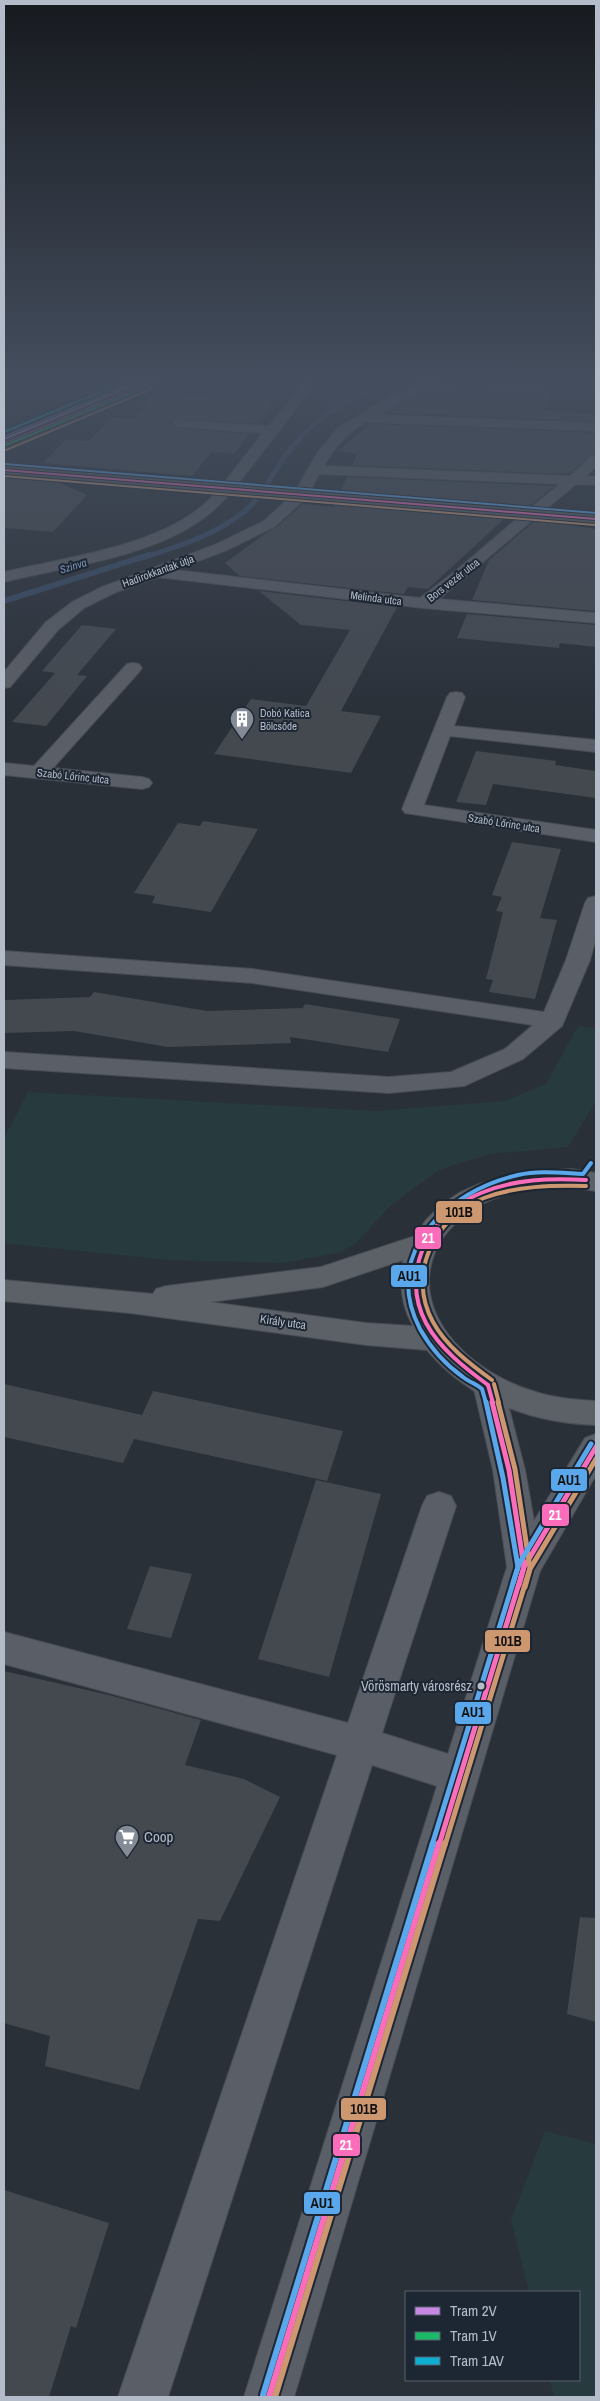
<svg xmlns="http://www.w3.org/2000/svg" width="600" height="2401" viewBox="0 0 600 2401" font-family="'Archivo Narrow',sans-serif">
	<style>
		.green { fill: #273a3e }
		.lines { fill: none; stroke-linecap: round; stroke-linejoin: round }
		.stream-far1 { stroke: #384963; stroke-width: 5 }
		.stream { stroke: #384963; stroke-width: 6 }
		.building { fill: #444950 }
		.minor-casing { stroke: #484c53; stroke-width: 2 }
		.major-casing { stroke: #484c55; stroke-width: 2 }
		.minor { fill: #5a5e66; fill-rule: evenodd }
		.major { fill: #5c6168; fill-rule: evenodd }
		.bus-1-far3-casing { stroke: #1d2633; stroke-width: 4 }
		.bus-1-far2-casing { stroke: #1d2633; stroke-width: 8 }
		.bus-1-far1-casing { stroke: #1d2633; stroke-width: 9 }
		.bus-1-casing { stroke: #1d2633; stroke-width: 10 }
		.bus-2-far3-casing { stroke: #1d2633; stroke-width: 4 }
		.bus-2-far2-casing { stroke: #1d2633; stroke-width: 8 }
		.bus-2-far1-casing { stroke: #1d2633; stroke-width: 9 }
		.bus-2-casing { stroke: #1d2633; stroke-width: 10 }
		.bus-3-far3-casing { stroke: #1d2633; stroke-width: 4 }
		.bus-3-far2-casing { stroke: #1d2633; stroke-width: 8 }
		.bus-3-far1-casing { stroke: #1d2633; stroke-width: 9 }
		.bus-3-casing { stroke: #1d2633; stroke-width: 10 }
		.bus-1-far3 { stroke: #fb6dba; stroke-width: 2 }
		.bus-1-far2 { stroke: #fb6dba; stroke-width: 4 }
		.bus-1-far1 { stroke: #fb6dba; stroke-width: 5 }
		.bus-1 { stroke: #fb6dba; stroke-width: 6 }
		.bus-2-far3 { stroke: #cd976f; stroke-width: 2 }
		.bus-2-far2 { stroke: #cd976f; stroke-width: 4 }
		.bus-2-far1 { stroke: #cd976f; stroke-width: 5 }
		.bus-2 { stroke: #cd976f; stroke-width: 6 }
		.bus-3-far3 { stroke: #5aa8eb; stroke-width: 2 }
		.bus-3-far2 { stroke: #5aa8eb; stroke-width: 4 }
		.bus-3-far1 { stroke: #5aa8eb; stroke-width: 5 }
		.bus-3 { stroke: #5aa8eb; stroke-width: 6 }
		.tram-1-casing { stroke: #1d2633; stroke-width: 4 }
		.tram-2-casing { stroke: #1d2633; stroke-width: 4 }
		.tram-3-casing { stroke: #1d2633; stroke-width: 4 }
		.tram-1 { stroke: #c787e3; stroke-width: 2 }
		.tram-2 { stroke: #1ab867; stroke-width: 2 }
		.tram-3 { stroke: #0dafd3; stroke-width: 2 }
		.bus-dot { fill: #b4bcc9; stroke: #1d2633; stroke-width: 2 }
		.labels { text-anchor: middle; stroke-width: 4; stroke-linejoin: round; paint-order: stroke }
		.far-water-label { font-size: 11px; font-style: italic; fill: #7c92b1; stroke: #1d2633 }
		.far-street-label { font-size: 11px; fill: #b4bcc9; stroke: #1d2633 }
		.far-poi-label { font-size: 11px; fill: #b4bcc9; stroke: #1d2633; text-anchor: start }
		.street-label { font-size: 12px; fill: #b4bcc9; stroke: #1d2633 }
		.near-bus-label { font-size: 14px; fill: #b4bcc9; stroke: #1d2633; text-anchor: end }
		.near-poi-label { font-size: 15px; fill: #b4bcc9; stroke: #1d2633; text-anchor: start }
		.line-badge { stroke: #1d2633; stroke-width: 2 }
		.badge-label { font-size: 14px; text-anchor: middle; font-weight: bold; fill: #fff }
		.pale-badge-label { font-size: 14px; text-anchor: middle; font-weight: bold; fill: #111 }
	</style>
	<rect width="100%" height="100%" fill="#2a3038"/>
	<g class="green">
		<polygon points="578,1026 596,1028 596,1101 568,1147 490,1154 439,1170 391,1205 356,1243 338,1253 282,1263 167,1260 4,1243 4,1138 28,1092 376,1111 504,1101 546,1084"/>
		<polygon points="545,2131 596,2144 596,2397 554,2397 550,2380 579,2380 579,2292 529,2292 511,2220"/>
	</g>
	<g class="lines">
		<path class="stream-far1" d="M145 557C180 546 217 534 245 511 263 496 272 474 285 456 310 421 347 399 385 382"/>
		<polyline class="stream" points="4,601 149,555"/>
	</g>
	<g class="building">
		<polygon points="491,382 551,385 544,410 596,415 596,421 387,413 438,384 489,388"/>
		<polygon points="154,393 273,401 257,423 173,419 171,424 180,429 249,434 234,454 212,452 192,476 43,463 66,440 89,441 112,417 133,418"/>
		<polygon points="370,424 596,433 596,453 590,455 570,473 562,474 352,465 357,454 338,451"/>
		<polygon points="347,477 555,486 528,507 340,492"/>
		<polygon points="4,478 54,480 87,495 53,532 4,528"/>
		<polygon points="335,503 505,518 428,589 408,587 404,594 240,576 225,563 263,535 275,528 303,504 333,507"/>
		<polygon points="536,520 596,529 596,611 472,600 489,560"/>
		<polygon points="259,591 397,607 341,711 381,716 351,773 214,754 251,699 306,706 350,630 301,625"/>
		<polygon points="467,614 596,625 596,647 560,643 559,648 457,638"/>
		<polygon points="82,625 116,629 77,675 87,676 46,726 12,722 55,673 42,671"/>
		<polygon points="476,751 556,761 555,765 596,771 596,798 493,784 486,805 456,802"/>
		<polygon points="203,821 258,829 211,912 152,903 155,896 134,893 178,823 200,826"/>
		<polygon points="512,842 561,849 540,918 557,920 535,999 489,992 493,980 486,979 503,912 496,911 502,897 492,895"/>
		<polygon points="94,992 207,1011 303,1008 305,1004 400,1019 388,1052 290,1037 291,1043 168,1047 74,1031 4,1033 4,1000 90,997"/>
		<polygon points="4,1384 142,1415 153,1391 343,1431 327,1481 134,1439 123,1463 4,1437"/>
		<polygon points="316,1480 381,1494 329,1677 258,1659"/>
		<polygon points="150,1566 192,1574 171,1638 127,1629"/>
		<polygon points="4,1671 109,1695 201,1720 185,1765 244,1779 280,1797 220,1921 198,1919 139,2090 45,2066 50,2036 4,2023"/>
		<polygon points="580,1917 596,1918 596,2022 567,2014"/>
		<polygon points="4,2190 109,2223 76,2328 71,2326 49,2397 4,2397"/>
	</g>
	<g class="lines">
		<defs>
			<g id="minor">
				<polygon points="142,382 158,382 156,385 4,448 4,439"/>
				<path d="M305 382H317L237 485 296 490 317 453 339 427 388 398 423 382H439L379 415 596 423V431L366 422C348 433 334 447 324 466L570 476 591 456 596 455V466L586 476 596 477V485L576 484 545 510 596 515V523L535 518 439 599 596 613V623L423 608 157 577 114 593 84 608 58 630 10 687 4 688V672L46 622 72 602 102 587 217 544 264 521 289 498 230 493C181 555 76 564 4 582V572C67 557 173 545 216 492L4 474V466L223 484 263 433 180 427 175 426 173 423 175 420 269 426ZM319 474 560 484 529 509 310 491ZM305 499 519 517 458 569 420 598 175 570 227 550 274 527Z"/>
				<polygon points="133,663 139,664 142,668 139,672 53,768 142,777 149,779 152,783 149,787 142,789 4,775 4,763 34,766 127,664"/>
				<polygon points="456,692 462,693 465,697 454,726 596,740 596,752 450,736 424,805 596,830 596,842 405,813 402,809 447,697 450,693"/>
				<polygon points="596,896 596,938 590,960 562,1026 523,1059 464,1086 389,1093 4,1068 4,1052 389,1077 451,1072 505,1049 533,1025 253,983 4,965 4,951 253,969 544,1012 566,960 585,903 588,898"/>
				<polygon points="488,1373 499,1377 503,1385 525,1470 534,1521 585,1438 596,1434 596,1475 540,1571 294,2397 244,2397 437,1786 372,1765 168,2397 118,2397 337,1755 4,1664 4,1632 348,1723 422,1506 427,1496 439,1492 451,1496 456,1506 382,1733 448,1754 507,1567 493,1470 473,1385 477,1377"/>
			</g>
			<path id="major" d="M572 1169 596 1173V1191C544 1183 486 1188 449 1230 437 1243 430 1261 429 1278 427 1334 485 1377 533 1391 553 1398 575 1400 596 1401V1425C531 1423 469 1400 427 1350L366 1345 130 1313 4 1301V1280L153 1294 156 1289 166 1286 321 1267 415 1236 426 1220 441 1205 459 1193 479 1184 523 1172ZM403 1260C399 1284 401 1305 413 1326L366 1323 210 1302 323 1287Z"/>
		</defs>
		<use href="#minor" class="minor-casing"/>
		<use href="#major" class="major-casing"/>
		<use href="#minor" class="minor"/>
		<use href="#major" class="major"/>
		<defs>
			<g id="bus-1-far3">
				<polyline points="4,444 152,382"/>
				<polyline points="4,470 596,519"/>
			</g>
			<g id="bus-1-far2">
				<path d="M488 1385C465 1368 440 1349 426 1323 399 1272 429 1214 481 1193 514 1179 550 1178 586 1180"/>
				<polyline points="488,1385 493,1403"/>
			</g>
			<g id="bus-1-far1">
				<polyline points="519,1585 524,1567 596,1447"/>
				<polyline points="439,1845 524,1567 509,1470 492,1402"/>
			</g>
			<polyline id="bus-1" points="269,2397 439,1843"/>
			<g id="bus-2-far3">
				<polyline points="6,450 154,388"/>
				<polyline points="4,476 595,525"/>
			</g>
			<g id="bus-2-far2">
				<path d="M492 1380C470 1364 446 1346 433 1322 406 1273 435 1217 484 1198 516 1186 552 1185 586 1186"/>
				<polyline points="494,1384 499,1403"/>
			</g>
			<g id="bus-2-far1">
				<polyline points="525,1587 530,1569 596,1459"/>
				<polyline points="445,1845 530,1568 515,1469 498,1402"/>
			</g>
			<polyline id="bus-2" points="275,2397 445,1843"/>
			<g id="bus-3-far3">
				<polyline points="4,437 136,382"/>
				<polyline points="5,464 596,513"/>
			</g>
			<path id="bus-3-far2" d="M486 1403 482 1389C477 1384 469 1382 463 1377 446 1365 430 1347 420 1329 380 1252 448 1191 518 1175 539 1170 562 1173 583 1174L591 1163"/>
			<g id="bus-3-far1">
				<polyline points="513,1583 519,1564 591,1444"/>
				<polyline points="432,1845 518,1567 503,1478 486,1402"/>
			</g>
			<polyline id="bus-3" points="263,2395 433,1843"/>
		</defs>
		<use href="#bus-1-far3" class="bus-1-far3-casing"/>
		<use href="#bus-1-far2" class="bus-1-far2-casing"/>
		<use href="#bus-1-far1" class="bus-1-far1-casing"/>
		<use href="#bus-1" class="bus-1-casing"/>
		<use href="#bus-2-far3" class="bus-2-far3-casing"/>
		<use href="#bus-2-far2" class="bus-2-far2-casing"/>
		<use href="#bus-2-far1" class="bus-2-far1-casing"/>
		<use href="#bus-2" class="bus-2-casing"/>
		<use href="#bus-3-far3" class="bus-3-far3-casing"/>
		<use href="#bus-3-far2" class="bus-3-far2-casing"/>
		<use href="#bus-3-far1" class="bus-3-far1-casing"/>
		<use href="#bus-3" class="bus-3-casing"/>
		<use href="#bus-1-far3" class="bus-1-far3"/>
		<use href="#bus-1-far2" class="bus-1-far2"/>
		<use href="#bus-1-far1" class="bus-1-far1"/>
		<use href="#bus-1" class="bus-1"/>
		<use href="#bus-2-far3" class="bus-2-far3"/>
		<use href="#bus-2-far2" class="bus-2-far2"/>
		<use href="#bus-2-far1" class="bus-2-far1"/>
		<use href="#bus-2" class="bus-2"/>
		<use href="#bus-3-far3" class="bus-3-far3"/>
		<use href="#bus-3-far2" class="bus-3-far2"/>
		<use href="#bus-3-far1" class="bus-3-far1"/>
		<use href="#bus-3" class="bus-3"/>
		<defs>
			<polyline id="tram-1" points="4,439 141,382"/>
			<polyline id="tram-2" points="6,445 143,388"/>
			<polyline id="tram-3" points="4,432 125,382"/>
		</defs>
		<use href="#tram-1" class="tram-1-casing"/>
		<use href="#tram-2" class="tram-2-casing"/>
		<use href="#tram-3" class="tram-3-casing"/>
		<use href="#tram-1" class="tram-1"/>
		<use href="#tram-2" class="tram-2"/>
		<use href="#tram-3" class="tram-3"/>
	</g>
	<linearGradient id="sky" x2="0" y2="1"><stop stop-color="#171a1f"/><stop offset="0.53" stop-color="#444e5e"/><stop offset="1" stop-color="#444e5e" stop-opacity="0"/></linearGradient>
	<rect width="600" height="718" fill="url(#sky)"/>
	<defs>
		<symbol id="building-pin" viewBox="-11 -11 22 30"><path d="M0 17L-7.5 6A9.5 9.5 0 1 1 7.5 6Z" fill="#848b96" stroke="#1d2633"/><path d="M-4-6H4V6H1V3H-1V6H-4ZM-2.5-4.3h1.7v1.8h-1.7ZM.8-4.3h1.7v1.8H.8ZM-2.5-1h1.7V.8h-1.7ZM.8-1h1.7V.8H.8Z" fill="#fff"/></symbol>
		<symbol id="supermarket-pin" viewBox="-11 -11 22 30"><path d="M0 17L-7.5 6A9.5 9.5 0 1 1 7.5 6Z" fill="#848b96" stroke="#1d2633"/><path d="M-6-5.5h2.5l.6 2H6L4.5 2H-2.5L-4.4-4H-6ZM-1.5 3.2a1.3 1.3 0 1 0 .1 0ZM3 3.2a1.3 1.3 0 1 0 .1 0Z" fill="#fff"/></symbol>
	</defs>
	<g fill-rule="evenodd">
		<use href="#building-pin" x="228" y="705" width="28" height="38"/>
		<use href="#supermarket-pin" x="113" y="1823" width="28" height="38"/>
	</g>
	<circle class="bus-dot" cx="481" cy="1686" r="4.5"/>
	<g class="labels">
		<g class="far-water-label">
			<text transform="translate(73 566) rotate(-17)" y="4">Szinva</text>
		</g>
		<g class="far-street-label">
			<text transform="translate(158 571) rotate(-20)" y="4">Hadirokkantak útja</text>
			<text transform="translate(453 580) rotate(-38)" y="4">Bors vezér utca</text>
			<text transform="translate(376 598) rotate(7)" y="4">Melinda utca</text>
			<text transform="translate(73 776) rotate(6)" y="4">Szabó Lőrinc utca</text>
			<text transform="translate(504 823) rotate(9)" y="4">Szabó Lőrinc utca</text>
		</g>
		<g class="far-poi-label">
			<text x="260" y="717">Dobó Katica<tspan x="260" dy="13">Bölcsőde</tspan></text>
		</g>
		<g class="street-label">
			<text transform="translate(283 1322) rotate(8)" y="4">Király utca</text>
		</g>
		<g class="near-bus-label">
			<text x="472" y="1691">Vörösmarty városrész</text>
		</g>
		<g class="near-poi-label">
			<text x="144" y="1842">Coop</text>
		</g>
	</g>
	<g class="line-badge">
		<rect x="435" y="1200" width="48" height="24" rx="5" fill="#cd976f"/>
		<rect x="414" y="1226" width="28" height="24" rx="5" fill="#fb6dba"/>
		<rect x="390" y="1264" width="38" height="24" rx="5" fill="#5aa8eb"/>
		<rect x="550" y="1468" width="38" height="24" rx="5" fill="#5aa8eb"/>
		<rect x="541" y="1503" width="29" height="24" rx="5" fill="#fb6dba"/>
		<rect x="484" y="1629" width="47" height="24" rx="5" fill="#cd976f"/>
		<rect x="454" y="1701" width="38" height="24" rx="5" fill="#5aa8eb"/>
		<rect x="340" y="2097" width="47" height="24" rx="5" fill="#cd976f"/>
		<rect x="332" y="2133" width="29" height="24" rx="5" fill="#fb6dba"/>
		<rect x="303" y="2191" width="38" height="24" rx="5" fill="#5aa8eb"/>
	</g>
	<g class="badge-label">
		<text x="428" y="1243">21</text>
		<text x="555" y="1520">21</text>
		<text x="346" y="2150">21</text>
	</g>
	<g class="pale-badge-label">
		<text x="459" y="1217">101B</text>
		<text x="409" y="1281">AU1</text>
		<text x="569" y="1485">AU1</text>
		<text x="508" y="1646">101B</text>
		<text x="473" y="1717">AU1</text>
		<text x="364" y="2114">101B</text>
		<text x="322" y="2208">AU1</text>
	</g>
	<rect width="600" height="2401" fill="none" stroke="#b4bcc9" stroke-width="10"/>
	<rect x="405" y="2291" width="175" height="90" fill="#1d2633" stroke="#59626f"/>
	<rect x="415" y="2307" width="25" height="8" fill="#c787e3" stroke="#59626f"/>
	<text x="450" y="2316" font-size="15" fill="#b4bcc9">Tram 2V</text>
	<rect x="415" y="2332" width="25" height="8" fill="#1ab867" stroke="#59626f"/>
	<text x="450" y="2341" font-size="15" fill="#b4bcc9">Tram 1V</text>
	<rect x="415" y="2357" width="25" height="8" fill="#0dafd3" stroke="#59626f"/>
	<text x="450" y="2366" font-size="15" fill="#b4bcc9">Tram 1AV</text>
</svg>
